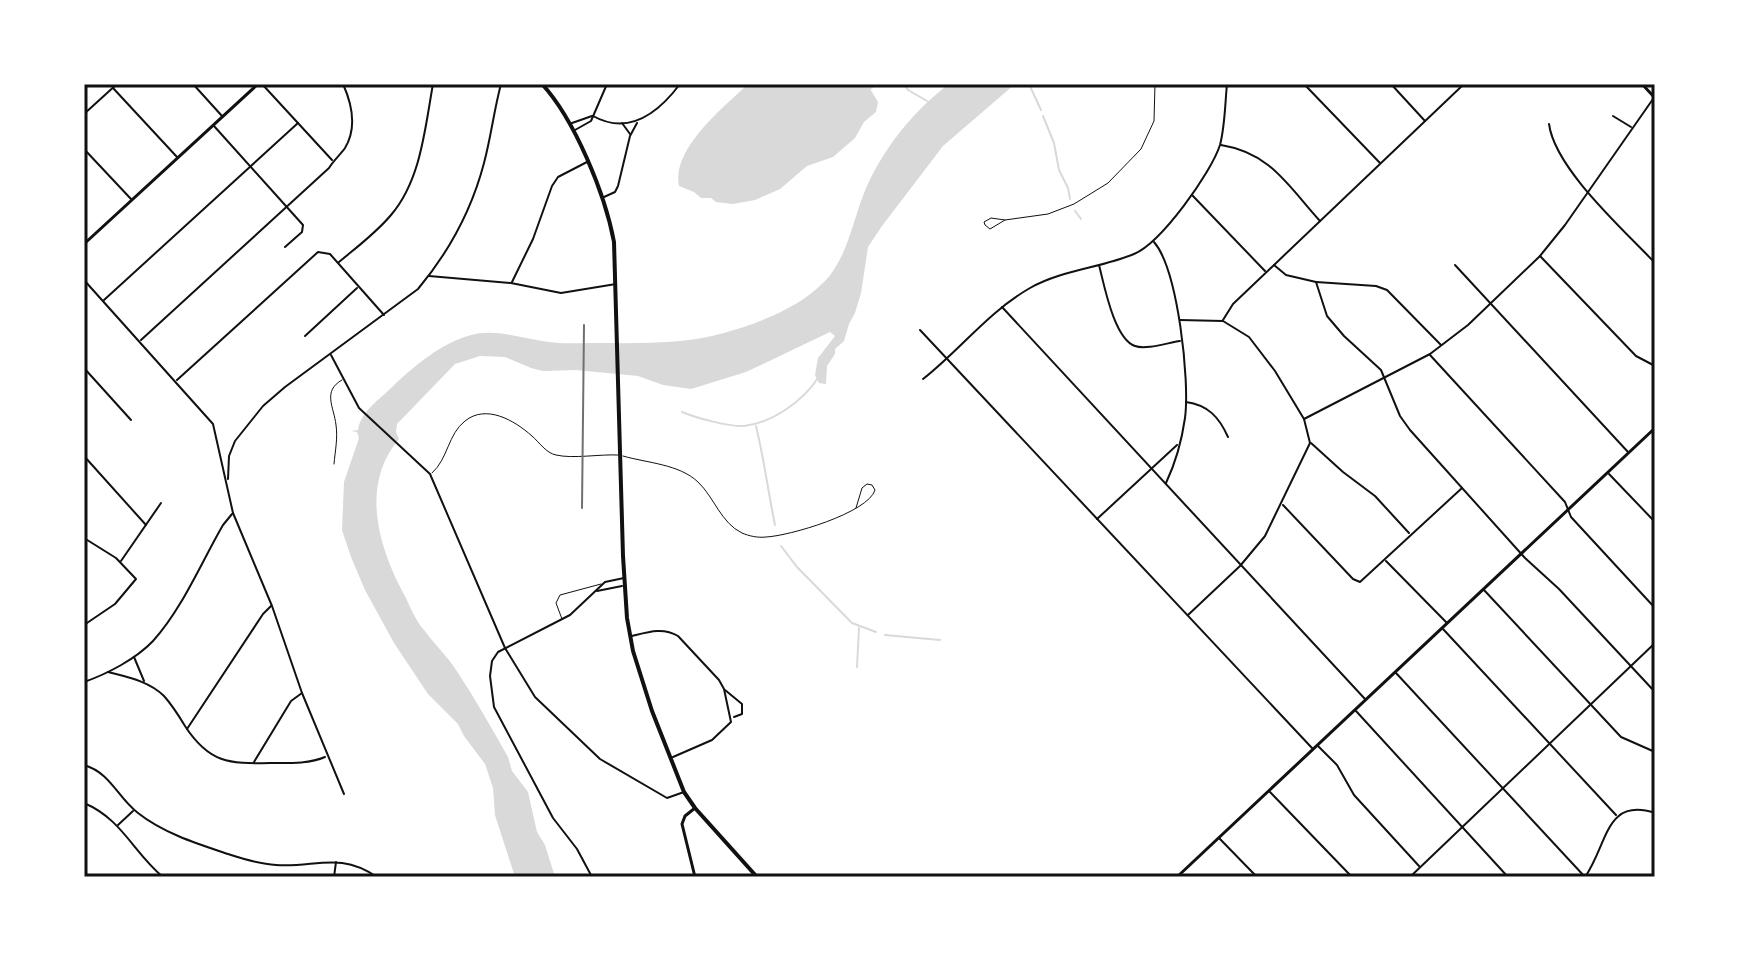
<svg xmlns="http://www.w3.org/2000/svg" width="1739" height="961" viewBox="0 0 1739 961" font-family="'Noto Serif',serif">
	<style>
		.water { fill: #d9d9d9 }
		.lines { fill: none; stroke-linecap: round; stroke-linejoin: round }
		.stream { stroke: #d9d9d9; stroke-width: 2 }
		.service { stroke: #111; stroke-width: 1 }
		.minor { stroke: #111; stroke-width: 2 }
		.tertiary { stroke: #111; stroke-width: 3 }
		.secondary { stroke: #111; stroke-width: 3 }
		.primary { stroke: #111; stroke-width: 4 }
		.rail { stroke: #707070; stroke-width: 2 }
		.neatline { fill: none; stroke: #111; stroke-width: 3 }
	</style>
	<rect width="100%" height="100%" fill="#fff"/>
	<g class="water">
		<path d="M748 84H867L878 102 876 112 864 122 855 138 833 157 807 166 780 189 755 200 733 204 716 202 711 198H701L694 192 679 186C671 149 724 107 748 84Z"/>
		<path d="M949 84H1015L943 146 882 226 868 247 861 293 855 313 849 324 844 341 835 349V354L827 366 826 384 819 383 815 375 818 358 835 336 830 332 746 372 691 389 663 385 638 376 576 370 543 371 531 368 505 357 480 356 455 364 397 424 396 432 399 439C359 486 379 549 406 598 411 609 416 621 424 630 435 645 449 658 458 673 476 700 492 729 508 757L512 771 528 792 537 832 545 845 555 877H515L495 815 493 788 485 764 464 736 458 724 428 694 394 643 365 590 351 557 342 530 344 482 359 438 357 432 351 431 358 430C361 411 379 400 391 388 413 367 441 343 471 335 496 328 524 339 549 342 562 344 577 343 591 343 635 343 681 345 724 333 759 323 799 308 825 281 847 258 853 221 864 193 882 150 912 112 949 84Z"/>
	</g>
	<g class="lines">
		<g class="stream">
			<polyline points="904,84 908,90 927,101"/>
			<polyline points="1029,84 1041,110"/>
			<polyline points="870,89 875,84"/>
			<polyline points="1043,116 1054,143 1059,170 1068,188 1070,199"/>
			<polyline points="1075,211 1081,219"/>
			<path d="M682 412C696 418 730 427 744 426 772 423 803 401 818 378"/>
			<path d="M756 426C764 459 768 491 775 525"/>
			<polyline points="781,546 797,567 852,623 876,632"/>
			<polyline points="885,635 940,640"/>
			<polyline points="857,667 859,628"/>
		</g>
		<g class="service">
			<polyline points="1005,220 991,218 984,222 985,225 990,229 1005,220 1048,214 1074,204 1108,183 1141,149 1154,121 1155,84"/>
			<path d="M623 456C647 463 679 464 698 482 714 497 721 523 742 533 749 536 758 538 766 537 789 536 868 513 875 490L872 485 867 484 862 488 856 508"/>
			<path d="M334 464C335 452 338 438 336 425 334 407 322 391 342 380"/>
			<path d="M432 473C448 459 448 434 465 421 486 404 514 420 532 436 539 442 546 453 556 455 573 459 600 454 618 455"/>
			<polyline points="562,619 556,603 560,595 601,584"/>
		</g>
		<g class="minor">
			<polyline points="193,84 222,116"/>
			<polyline points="262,84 332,160"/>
			<polyline points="1304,84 1380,163"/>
			<polyline points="1391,84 1425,121"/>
			<polyline points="113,88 177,157"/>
			<polyline points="84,114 117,84"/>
			<path d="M593 116C629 136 659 112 680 84"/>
			<polyline points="1613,116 1631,127"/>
			<polyline points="572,123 592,116"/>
			<polyline points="622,123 630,134"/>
			<path d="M1549 124C1555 169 1624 230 1655 263"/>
			<polyline points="214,126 303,225 302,232 285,247"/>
			<polyline points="575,130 591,121 607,84"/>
			<path d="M1221 145C1271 153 1288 186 1320 221"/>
			<polyline points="84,149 131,199"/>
			<polyline points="1192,195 1265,271"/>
			<polyline points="604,197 615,192 618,186 630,136 637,123"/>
			<path d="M1154 242C1178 270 1190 381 1185 418 1182 439 1175 464 1166 483"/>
			<polyline points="1540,256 1636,356 1655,366"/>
			<path d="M339 262C357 247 376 233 391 215 421 180 425 128 433 84"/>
			<path d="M1099 265C1104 284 1114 339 1135 346 1146 350 1167 343 1180 341"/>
			<polyline points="1274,265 1286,275 1316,282 1327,316 1344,336 1381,370 1400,416 1410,430 1525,558 1559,589 1655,692"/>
			<polyline points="1455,265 1628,452"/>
			<polyline points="429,276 511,283 561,293 616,284"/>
			<polyline points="84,280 213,424 233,513 272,606 302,693 344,794"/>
			<polyline points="512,282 533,239 552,186 558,177 587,162"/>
			<polyline points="1316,282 1376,286 1387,290 1441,345"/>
			<polyline points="104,300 298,123"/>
			<polyline points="1002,307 1365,699"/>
			<polyline points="1180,320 1223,321 1249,337 1275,371 1304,419 1310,443 1265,536 1240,566 1188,615"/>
			<polyline points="1223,320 1233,304 1464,84"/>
			<polyline points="920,330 1312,748"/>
			<polyline points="305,336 357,288"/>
			<path d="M141 340 329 168C333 161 340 155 345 148 357 128 352 104 343 84"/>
			<polyline points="331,355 359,408 430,474 505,648 535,697 600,759 667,798 684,792"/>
			<polyline points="1430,355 1565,502 1571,517 1655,608"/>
			<polyline points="84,368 131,420"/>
			<path d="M923 379C960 350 988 312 1030 288 1062 270 1100 268 1134 254 1161 243 1211 173 1220 145 1225 126 1225 104 1227 84"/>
			<polyline points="177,380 318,252 330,254 384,315"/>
			<path d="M1186 402C1208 405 1219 417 1228 437"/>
			<polyline points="1304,419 1430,354 1468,325 1540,256 1565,225 1653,99"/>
			<polyline points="1311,443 1343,472 1375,496 1409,533"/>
			<polyline points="84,456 146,525"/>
			<polyline points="1609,474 1655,522"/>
			<path d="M228 479 229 456 235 441 263 406 285 387 418 289C448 253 472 209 484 163 491 137 494 110 501 84"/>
			<polyline points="1283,505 1353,579 1360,582 1462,488"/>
			<polyline points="1097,519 1177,445"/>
			<polyline points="84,538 116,558 136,579 115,604 84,625"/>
			<polyline points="121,561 161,503"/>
			<polyline points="1386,561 1446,622"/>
			<polyline points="1484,590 1621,737 1655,752"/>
			<polyline points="597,591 622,586"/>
			<polyline points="1443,629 1616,815"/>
			<path d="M632 636C648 632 663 627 678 636L719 680 724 689 731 722 712 740 673 757"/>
			<polyline points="134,657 144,681"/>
			<path d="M108 672C127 677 149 681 164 696 172 705 179 716 185 726 209 763 229 764 270 763 288 763 309 764 325 757"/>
			<path d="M1396 673 1585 877C1608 844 1605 797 1655 813"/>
			<path d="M84 682C107 674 136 659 153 641 182 609 201 563 223 525L232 514"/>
			<polyline points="725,690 742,704 742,714 734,717"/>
			<polyline points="1356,711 1508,877"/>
			<polyline points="187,729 263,614 271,606"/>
			<polyline points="1318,746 1337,765 1354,795 1419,866"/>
			<polyline points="254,762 291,701 302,693"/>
			<path d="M84 765C111 773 117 797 138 813 163 833 198 844 228 854 243 859 260 864 276 865 315 868 339 851 377 877"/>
			<polyline points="1269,791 1352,877"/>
			<path d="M84 803C122 819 133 852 163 877"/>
			<polyline points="118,825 133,811"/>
			<polyline points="1219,838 1257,877"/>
			<polyline points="334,877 336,862"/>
			<polyline points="592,877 577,849 553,818 494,707 490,676 492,661 498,652 570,615 605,582 624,578"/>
			<polyline points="1410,877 1655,643"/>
		</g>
		<g class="tertiary">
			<polyline points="1642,84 1655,98"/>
			<polyline points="695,808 685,816 682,824 695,877"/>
			<polyline points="1177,877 1655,428"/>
		</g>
		<polyline class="secondary" points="84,244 258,84"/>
		<path class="primary" d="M542 84C575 120 605 194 614 242L623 556 627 618 633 651 652 711 684 792 695 808 757 877"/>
		<polyline class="rail" points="582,508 584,325"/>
	</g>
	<rect width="1739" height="961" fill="none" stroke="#ffffff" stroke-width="172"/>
	<rect x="86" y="86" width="1567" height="789" class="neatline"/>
</svg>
